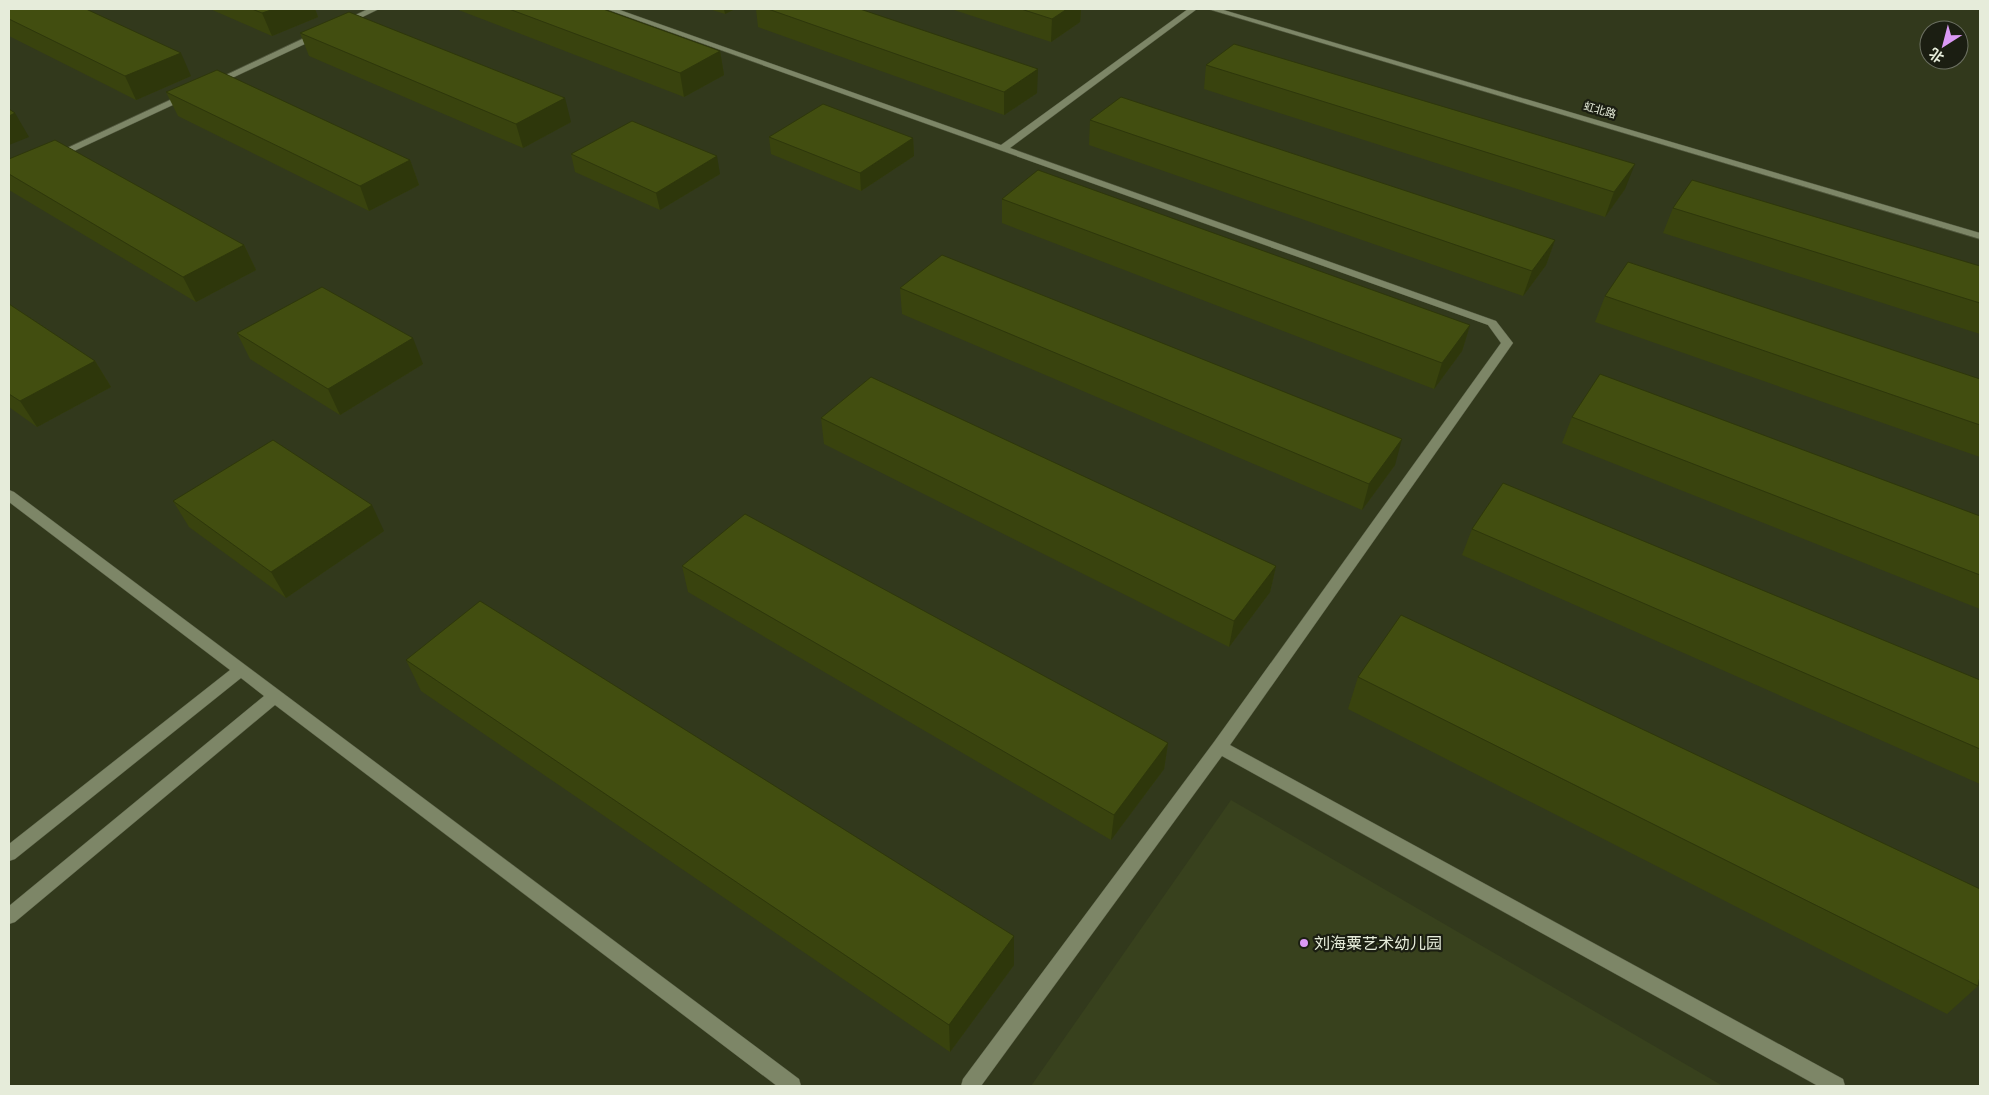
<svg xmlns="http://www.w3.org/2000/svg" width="1989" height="1095" viewBox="0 0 1989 1095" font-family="Quicksand,'Noto Sans SC',sans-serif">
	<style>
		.built { fill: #38411d }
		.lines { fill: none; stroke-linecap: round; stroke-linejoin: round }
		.service-casing { stroke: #4f553c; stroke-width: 1 }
		.tertiary-casing { stroke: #4f553c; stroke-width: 1 }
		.service { fill: #7d8667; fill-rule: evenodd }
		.tertiary { fill: #7d8667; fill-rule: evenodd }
		.wall { fill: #39430e }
		.shaded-wall { fill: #2e370b }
		.building { fill: #424e10; stroke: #2e370b }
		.poi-dot { fill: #db99f5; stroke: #1b1e12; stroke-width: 2 }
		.labels { text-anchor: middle; stroke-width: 4.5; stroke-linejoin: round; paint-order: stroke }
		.far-street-label { font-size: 11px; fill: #e6ecda; stroke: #1b1e12 }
		.near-poi-label { font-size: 16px; fill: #e6ecda; stroke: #1b1e12; text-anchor: start }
	</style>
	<rect width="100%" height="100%" fill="#32391c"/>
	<polygon class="built" points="1231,800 1723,1086 1031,1086"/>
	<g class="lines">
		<defs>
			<g id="service">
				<polygon points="368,9 379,9 346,25 339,23"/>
				<polygon points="606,9 617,9 1001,145 1188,9 1197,9 1010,148 1496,321 1513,343 1230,745 1843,1079 1845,1086 1818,1086 1222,756 981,1086 961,1086 963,1079 1214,742 1501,343 1488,325"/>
				<polygon points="319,31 323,34 322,36 217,85 214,86 209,83"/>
				<polygon points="187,92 190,93 190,97 59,158 55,159 50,156"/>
				<polygon points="9,490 14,492 799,1079 801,1086 777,1086 275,705 15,922 9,924 9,906 264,696 241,678 15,859 9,861 9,844 230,670 9,502"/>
			</g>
			<polygon id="tertiary" points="1208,9 1220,9 1980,233 1980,239"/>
		</defs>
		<use href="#service" class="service-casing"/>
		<use href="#tertiary" class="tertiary-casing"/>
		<use href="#service" class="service"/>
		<use href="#tertiary" class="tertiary"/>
	</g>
	<g class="wall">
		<polygon points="9,9 191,76 136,100 9,36"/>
		<polygon points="210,9 315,9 318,17 272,36"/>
		<polygon points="456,9 603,9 720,51 724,75 684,97"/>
		<polygon points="709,9 735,9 725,14"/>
		<polygon points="756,9 860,9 1037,93 1004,115 758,27"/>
		<polygon points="951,9 1081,9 1080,22 1051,42"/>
		<polygon points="300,33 571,122 523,148 309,56"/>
		<polygon points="1206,65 1625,189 1605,217 1204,89"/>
		<polygon points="166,92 410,160 419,185 369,211 178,116"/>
		<polygon points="1090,120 1555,240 1546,265 1523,296 1089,145"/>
		<polygon points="769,137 913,138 914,156 861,191 771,154"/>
		<polygon points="571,154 720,174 660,210 575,172"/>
		<polygon points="9,159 244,245 256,270 196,302 9,190"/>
		<polygon points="1002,199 1470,325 1462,351 1434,389 1002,223"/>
		<polygon points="1673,208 1980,266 1980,334 1663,233"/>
		<polygon points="900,288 1395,465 1362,510 902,314"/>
		<polygon points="1605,296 1980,379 1980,457 1595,322"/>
		<polygon points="9,304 95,361 111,387 37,427 9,407"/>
		<polygon points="237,333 423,364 340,415 250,359"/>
		<polygon points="1572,417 1980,516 1980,609 1562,443"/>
		<polygon points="821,418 1276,566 1270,592 1229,647 824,444"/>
		<polygon points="173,501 384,531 286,598 189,527"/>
		<polygon points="1472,529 1980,680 1980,784 1462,555"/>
		<polygon points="682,566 1168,743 1164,769 1111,840 688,592"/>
		<polygon points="406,660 1014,965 950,1052 421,691"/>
		<polygon points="1358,677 1978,986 1947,1014 1348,709"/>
	</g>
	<g class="shaded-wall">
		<polygon points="274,9 315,9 318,17 272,36 262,13"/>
		<polygon points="724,9 735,9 725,14"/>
		<polygon points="1067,9 1081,9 1080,22 1051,42 1052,19"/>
		<polygon points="720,51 724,75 684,97 680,73"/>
		<polygon points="181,53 191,76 136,100 125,76"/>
		<polygon points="1038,69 1037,93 1004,115 1004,92"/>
		<polygon points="565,98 571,122 523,148 516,124"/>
		<polygon points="15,113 29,137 9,145 9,116"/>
		<polygon points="913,138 914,156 861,191 860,173"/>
		<polygon points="717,156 720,174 660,210 656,193"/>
		<polygon points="410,160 419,185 369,211 360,186"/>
		<polygon points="1635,164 1625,189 1605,217 1614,192"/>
		<polygon points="1555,240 1546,265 1523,296 1532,271"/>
		<polygon points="244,245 256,270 196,302 183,277"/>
		<polygon points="1470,325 1462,351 1434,389 1442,363"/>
		<polygon points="413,338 423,364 340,415 328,389"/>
		<polygon points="95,361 111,387 37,427 20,401"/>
		<polygon points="1402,439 1395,465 1362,510 1369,484"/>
		<polygon points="372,505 384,531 286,598 271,572"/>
		<polygon points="1276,566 1270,592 1229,647 1234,621"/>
		<polygon points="1168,743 1164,769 1111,840 1114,815"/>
		<polygon points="1014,936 1014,965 950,1052 949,1025"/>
	</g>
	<g class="building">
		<polygon points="9,9 86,9 181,53 125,76 9,19"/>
		<polygon points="252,9 274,9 262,13"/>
		<polygon points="509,9 603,9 720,51 680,73"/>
		<polygon points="768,9 860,9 1038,69 1004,92"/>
		<polygon points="1021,9 1067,9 1052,19"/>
		<polygon points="349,12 565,98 516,124 300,33"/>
		<polygon points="1234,44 1635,164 1614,192 1206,65"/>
		<polygon points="217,70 410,160 360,186 166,92"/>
		<polygon points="1121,97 1555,240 1532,271 1090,120"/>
		<polygon points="823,104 913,138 860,173 769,137"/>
		<polygon points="9,109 15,113 9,116"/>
		<polygon points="632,121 717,156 656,193 571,154"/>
		<polygon points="55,140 244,245 183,277 9,174 9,159"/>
		<polygon points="1038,170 1470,325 1442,363 1002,199"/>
		<polygon points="1692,180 1980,266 1980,303 1673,208"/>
		<polygon points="942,255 1402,439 1369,484 900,288"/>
		<polygon points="1628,262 1980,379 1980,425 1605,296"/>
		<polygon points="322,287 413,338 328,389 237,333"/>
		<polygon points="9,304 95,361 20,401 9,394"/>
		<polygon points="1600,374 1980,516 1980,575 1572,417"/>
		<polygon points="871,377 1276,566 1234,621 821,418"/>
		<polygon points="273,440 372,505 271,572 173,501"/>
		<polygon points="1503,483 1980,680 1980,749 1472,529"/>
		<polygon points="745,514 1168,743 1114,815 682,566"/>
		<polygon points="480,601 1014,936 949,1025 406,660"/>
		<polygon points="1401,615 1980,889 1980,976 1978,986 1358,677"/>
	</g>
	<circle class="poi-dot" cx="1304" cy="943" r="5"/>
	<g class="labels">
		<g class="far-street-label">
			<text transform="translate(1600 110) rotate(16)" y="4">虹北路</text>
		</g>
		<g class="near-poi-label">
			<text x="1314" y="949">刘海粟艺术幼儿园</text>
		</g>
	</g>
	<rect width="1989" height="1095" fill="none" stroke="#e6ecda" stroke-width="20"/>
	<g transform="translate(1944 45) rotate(216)"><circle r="24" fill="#1b1e12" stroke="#6c7062"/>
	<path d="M0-4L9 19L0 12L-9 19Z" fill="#db99f5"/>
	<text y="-8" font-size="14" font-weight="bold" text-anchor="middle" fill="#e6ecda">北</text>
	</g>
</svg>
